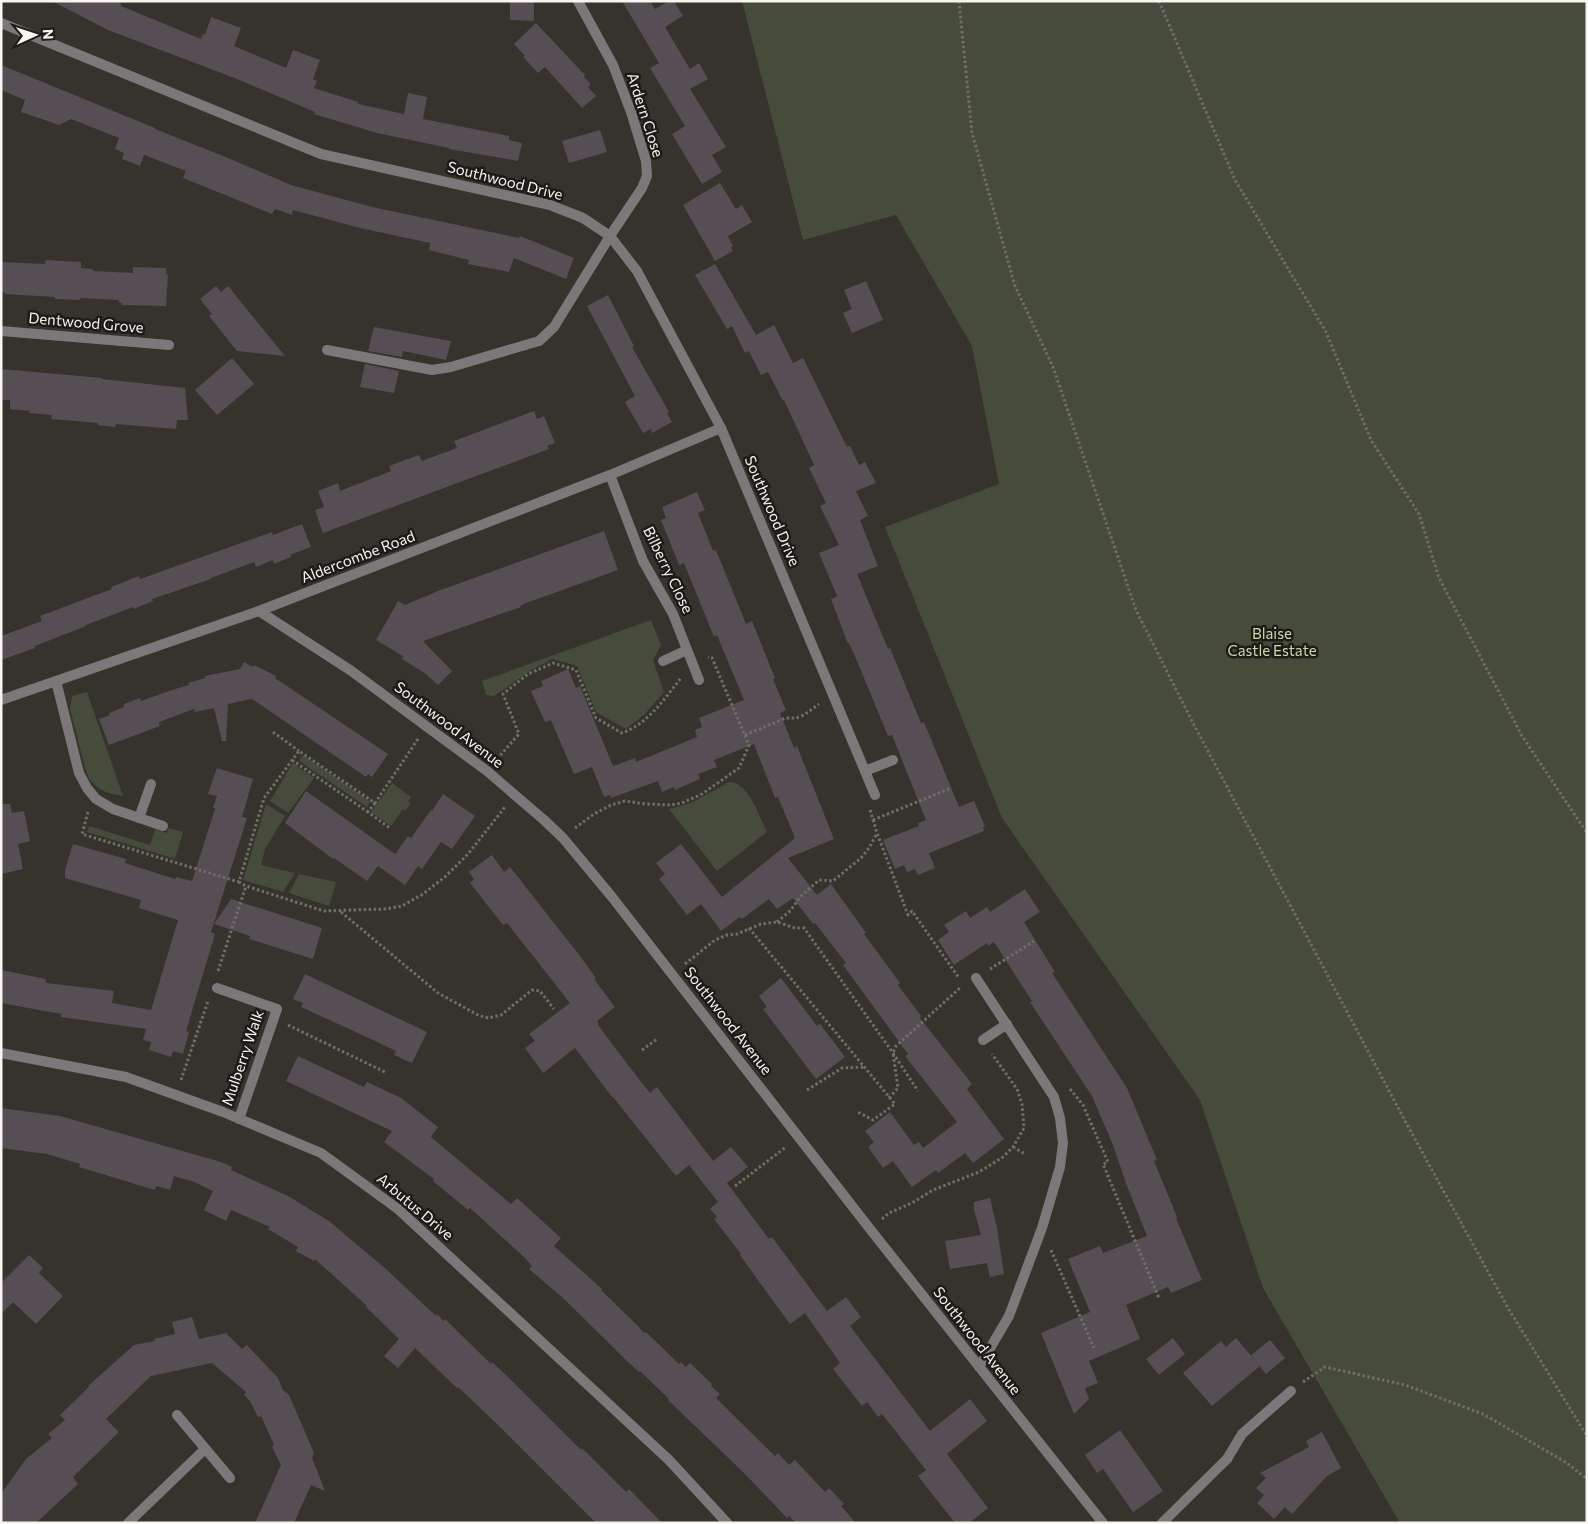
<svg xmlns="http://www.w3.org/2000/svg" width="1588" height="1524" viewBox="0 0 1588 1524" font-family="Commissioner,sans-serif">
	<style>
		.green { fill: #464b3c }
		.building { fill: #554e54 }
		.lines { fill: none; stroke-linecap: round; stroke-linejoin: round }
		.path { stroke: #6f6e67; stroke-width: 3; stroke-dasharray: 2.5 2.5; stroke-linecap: butt }
		.service { stroke: #7c787a; stroke-width: 10 }
		.minor { stroke: #7c787a; stroke-width: 10 }
		.labels { text-anchor: middle; stroke-width: 5; stroke-linejoin: round; paint-order: stroke }
		.street-label { font-size: 15px; fill: #f6f5f0; stroke: #1c1b18 }
		.park-label { font-size: 15px; fill: #cbdaa6; stroke: #1c1b18 }
	</style>
	<rect width="100%" height="100%" fill="#35332c"/>
	<g class="green">
		<polygon points="742,1 1587,1 1587,1523 1400,1523 1263,1288 1200,1100 1002,818 885,527 999,484 972,346 896,215 803,240"/>
		<polygon points="651,620 661,645 653,660 664,692 644,715 626,729 596,712 577,666 552,659 530,671 494,696 486,695 482,681"/>
		<polygon points="87,692 123,796 108,793 98,788 90,780 85,768 70,709 72,696"/>
		<polygon points="303,755 370,801 367,807 299,761"/>
		<polygon points="293,763 314,778 288,813 270,801"/>
		<path d="M729 782C749 782 759 816 767 832L717 871 669 809 691 803Z"/>
		<polygon points="392,783 411,797 408,802 411,803 405,811 403,809 391,826 371,812"/>
		<polygon points="266,804 285,816 265,849 261,865 295,873 283,892 243,880"/>
		<polygon points="89,826 150,845 155,829 167,833 168,828 183,832 175,859 87,832"/>
		<polygon points="299,874 336,882 329,906 289,893"/>
	</g>
	<g class="building">
		<polygon points="52,1 120,1 121,6 201,39 203,34 205,35 211,17 241,28 234,46 286,68 293,50 320,60 313,79 317,81 314,88 358,102 358,104 404,114 408,93 427,97 423,119 509,136 509,140 522,143 518,161 449,149 449,148 377,133 314,114 315,112 232,77 108,30"/>
		<polygon points="510,1 534,1 534,21 510,20"/>
		<polygon points="622,1 650,1 655,9 669,1 674,1 683,16 665,27 690,69 699,63 708,79 690,89 726,147 712,155 722,172 702,184 672,134 685,126 650,68 659,63"/>
		<polygon points="536,23 585,75 584,77 591,84 588,87 596,96 582,108 545,67 538,73 523,57 525,56 514,44"/>
		<polygon points="1,65 155,128 155,129 233,160 291,185 372,207 519,238 520,236 574,258 566,279 514,258 509,272 468,264 469,260 429,250 430,243 360,228 293,210 292,215 275,209 272,214 183,178 186,171 144,155 140,166 122,159 124,153 115,149 119,138 71,119 59,125 21,112 25,100 1,90"/>
		<polygon points="600,130 607,152 569,163 562,141"/>
		<polygon points="720,183 736,209 742,205 752,222 728,236 733,246 731,247 733,251 715,261 683,205"/>
		<polygon points="46,260 81,262 81,268 93,269 93,271 133,273 133,267 166,268 166,275 168,274 166,306 122,305 122,303 119,302 119,300 80,298 80,300 55,299 55,297 4,294 5,292 1,292 1,262 45,264"/>
		<polygon points="715,264 756,335 774,325 793,363 803,358 847,447 850,446 859,465 865,462 876,483 856,491 868,516 860,520 878,566 857,574 888,649 890,648 921,723 924,722 959,807 974,801 985,826 983,827 984,831 929,853 935,868 918,875 915,869 907,872 904,865 895,869 883,840 919,826 918,823 926,820 892,735 888,736 857,661 849,643 848,644 831,599 837,596 819,553 839,545 820,506 826,503 809,468 814,465 784,400 783,401 768,372 761,375 749,351 745,353 732,326 727,329 695,275"/>
		<polygon points="866,281 883,320 852,333 843,313 852,309 844,290"/>
		<polygon points="216,286 221,292 228,286 285,356 237,351 209,316 212,314 200,299"/>
		<polygon points="608,295 634,346 632,347 669,412 667,413 672,422 652,433 651,429 643,433 625,402 635,396 587,306"/>
		<polygon points="374,327 451,341 446,360 403,351 402,357 368,351"/>
		<polygon points="232,358 254,384 217,415 195,390"/>
		<polygon points="365,364 399,371 394,393 360,387"/>
		<polygon points="1,369 102,378 102,379 185,388 188,420 177,420 176,429 116,424 115,427 98,425 98,423 51,419 52,415 29,413 30,411 10,409 10,400 1,400"/>
		<polygon points="534,411 537,419 544,416 555,443 547,446 549,449 323,533 315,510 324,507 318,491 338,483 340,491 391,471 389,466 419,455 422,461 457,448 454,441"/>
		<polygon points="697,492 705,510 698,513 706,533 713,551 716,550 746,624 752,621 775,678 773,679 786,710 780,713 794,748 797,746 834,839 788,858 817,895 831,884 866,933 864,934 900,983 898,985 921,1016 920,1018 972,1084 967,1089 1004,1139 973,1163 965,1153 938,1173 936,1170 912,1187 893,1161 883,1168 868,1147 874,1142 865,1131 890,1112 914,1145 919,1142 923,1148 957,1122 905,1056 908,1054 843,965 846,963 815,923 813,924 793,898 777,909 769,899 742,919 740,917 721,931 701,904 687,915 659,879 665,874 656,863 681,844 722,897 795,838 778,797 775,798 754,744 714,760 717,767 698,774 700,779 675,790 673,787 662,792 658,781 611,798 610,795 604,797 592,767 574,774 551,720 545,722 531,691 543,686 541,681 568,669 576,688 580,686 613,766 635,758 636,762 697,737 695,730 702,727 699,718 744,700 717,635 714,637 684,563 679,565 661,520 666,518 662,507"/>
		<polygon points="302,524 311,547 290,555 291,557 274,564 273,560 256,567 254,562 211,578 211,579 152,599 153,601 134,609 133,607 86,625 86,626 35,646 35,648 1,660 1,636 42,621 40,616 112,589 111,587 139,576 140,579 272,532 273,535"/>
		<polygon points="604,531 618,570 526,603 520,606 521,607 423,641 452,671 438,685 426,674 402,659 403,656 376,640 398,601 405,605 438,591"/>
		<polygon points="244,662 253,667 254,665 276,676 275,678 388,754 372,777 368,774 366,777 252,699 228,704 226,741 222,741 214,708 195,712 194,709 159,722 160,726 109,745 99,719 110,715 109,713 124,707 124,704 140,698 141,701 172,690 189,685 188,683 205,678 205,676 240,669"/>
		<polygon points="217,768 253,779 242,817 247,818 211,932 215,934 186,1031 189,1032 183,1054 173,1051 171,1057 149,1050 151,1042 143,1040 146,1029 61,1017 61,1014 1,1003 1,970 46,979 46,983 114,991 112,1003 151,1010 178,920 139,908 141,900 65,878 65,870 73,844 126,859 125,863 175,879 176,877 192,881 215,809 213,808 217,796 208,794"/>
		<polygon points="306,791 395,854 408,836 411,838 431,810 432,811 443,794 475,816 452,849 441,842 422,869 418,866 405,885 378,866 367,881 334,858 333,859 285,823"/>
		<polygon points="1,804 10,804 12,813 24,811 30,841 18,844 23,869 1,874"/>
		<polygon points="492,855 504,872 510,867 580,956 596,978 594,979 615,1007 597,1021 599,1024 598,1025 625,1061 650,1093 657,1087 713,1161 731,1147 748,1167 727,1183 769,1239 772,1237 827,1311 846,1297 861,1317 850,1326 930,1431 970,1399 987,1421 947,1454 988,1508 969,1523 955,1523 918,1476 926,1470 882,1414 878,1417 867,1402 862,1406 833,1369 840,1363 805,1313 790,1324 760,1283 740,1255 741,1254 714,1219 717,1217 710,1209 718,1202 689,1165 676,1176 613,1097 612,1097 575,1048 543,1073 525,1048 535,1041 529,1034 570,1003 507,923 503,925 470,883 474,879 469,872"/>
		<polygon points="1025,889 1040,912 1024,922 1055,972 1052,973 1127,1088 1157,1160 1154,1161 1177,1217 1176,1218 1202,1280 1171,1293 1168,1287 1126,1305 1140,1339 1089,1361 1098,1383 1085,1388 1089,1399 1074,1414 1041,1333 1090,1312 1068,1259 1100,1246 1103,1253 1147,1236 1127,1186 1113,1145 1092,1096 1030,1002 1032,1001 994,942 988,946 987,943 954,965 938,940 949,932 944,925 966,911 970,918 987,907 990,912"/>
		<polygon points="231,899 322,928 313,959 249,939 250,936 214,924"/>
		<polygon points="305,974 427,1032 412,1063 394,1055 396,1051 373,1040 301,1007 303,1003 293,999"/>
		<polygon points="781,978 817,1026 820,1024 845,1057 816,1079 763,1009 767,1007 759,996"/>
		<polygon points="298,1056 364,1087 367,1082 401,1098 438,1127 431,1137 511,1204 517,1198 561,1238 554,1246 602,1289 601,1290 639,1327 644,1333 646,1332 679,1364 681,1362 686,1367 690,1363 712,1384 711,1386 720,1394 716,1398 775,1456 778,1453 789,1465 795,1460 825,1492 829,1488 844,1504 841,1506 856,1523 796,1523 789,1516 787,1518 744,1473 668,1400 669,1399 640,1371 639,1372 628,1362 563,1298 529,1269 532,1266 525,1258 470,1208 468,1210 433,1181 434,1179 384,1142 392,1131 286,1081"/>
		<polygon points="1,1108 60,1116 221,1162 232,1167 231,1170 288,1196 329,1221 386,1269 436,1316 437,1314 444,1321 445,1319 491,1364 492,1362 509,1378 581,1450 582,1448 626,1492 629,1489 662,1523 596,1523 496,1423 458,1387 457,1388 415,1348 398,1368 384,1356 399,1339 366,1307 367,1306 315,1259 314,1261 296,1251 298,1247 268,1229 270,1227 231,1210 226,1221 204,1210 213,1191 194,1182 174,1176 170,1190 156,1186 155,1190 79,1167 80,1164 47,1154 1,1148"/>
		<polygon points="990,1198 997,1228 1004,1274 990,1277 987,1263 950,1269 945,1241 981,1235 974,1210 974,1202"/>
		<polygon points="29,1255 43,1268 39,1273 63,1296 36,1324 13,1302 1,1314 1,1283"/>
		<polygon points="192,1317 199,1339 226,1333 242,1349 247,1345 278,1378 283,1390 289,1395 314,1453 312,1458 325,1491 311,1485 294,1523 255,1523 281,1465 272,1447 274,1445 261,1416 258,1417 250,1401 244,1395 246,1392 212,1363 151,1376 106,1419 119,1432 73,1477 78,1484 36,1523 1,1523 1,1494 26,1459 52,1438 48,1434 65,1420 60,1415 89,1387 88,1386 134,1345 155,1341 154,1339 175,1334 172,1322"/>
		<polygon points="1173,1338 1185,1354 1159,1375 1146,1359"/>
		<polygon points="1236,1338 1260,1366 1212,1406 1183,1373 1221,1341 1226,1347"/>
		<polygon points="1270,1340 1285,1358 1266,1374 1251,1355"/>
		<polygon points="1120,1430 1163,1491 1133,1512 1103,1469 1097,1473 1085,1455"/>
		<polygon points="1322,1432 1341,1468 1327,1476 1292,1514 1285,1507 1274,1519 1257,1503 1264,1495 1256,1488 1266,1478 1260,1473 1309,1447 1306,1441"/>
	</g>
	<g class="lines">
		<g class="path">
			<polyline points="959,1 972,133 1015,286 1053,367 1136,610 1193,723 1410,1130 1508,1308 1587,1436"/>
			<polyline points="1159,1 1235,180 1326,332 1371,440 1419,514 1439,578 1522,736 1587,833"/>
			<polyline points="273,732 299,751"/>
			<polyline points="745,735 786,718 796,718 804,715 819,704"/>
			<polyline points="418,739 375,803 299,751 264,798 239,882 246,886 324,911 385,909 402,906 423,894 446,876 468,854 505,807"/>
			<path d="M497 759 519 734 503 694 528 674 553 663 576 670 596 718 622 733C648 724 664 699 681 678"/>
			<polyline points="292,760 368,812"/>
			<polyline points="375,803 368,812 391,829"/>
			<polyline points="870,810 877,833 908,915 912,911 959,978"/>
			<polyline points="88,812 82,834 239,882"/>
			<polyline points="873,820 951,788"/>
			<polyline points="575,828 594,814 611,805 625,801 646,804 671,805 682,803 702,794 739,768 749,745 712,658 708,657"/>
			<polyline points="341,912 438,993 478,1015 488,1018 501,1015 532,990 540,991 554,1009"/>
			<polyline points="777,922 791,910 800,897 819,880 833,881 861,858 869,848 877,833"/>
			<polyline points="749,928 895,1104 873,1120 856,1111"/>
			<polyline points="685,964 715,940 727,935 737,934 761,924 777,922 795,928 804,928 893,1053 918,1091"/>
			<polyline points="990,969 1034,941"/>
			<polyline points="218,971 246,886"/>
			<polyline points="288,1025 385,1072"/>
			<polyline points="642,1050 657,1039"/>
			<polyline points="181,1080 208,1001"/>
			<polyline points="1070,1089 1083,1105 1108,1162 1103,1164 1159,1298"/>
			<polyline points="807,1090 842,1068 864,1067"/>
			<polyline points="889,1098 898,1088 893,1053 896,1046 961,987"/>
			<polyline points="1013,1147 1025,1154"/>
			<polyline points="735,1186 786,1147"/>
			<polyline points="882,1219 889,1213 912,1203 933,1190 979,1172 1003,1157 1013,1147 1024,1128 1022,1104 1017,1089 992,1054"/>
			<polyline points="1051,1250 1094,1348"/>
			<polyline points="1303,1382 1325,1367 1405,1385 1483,1414 1567,1463 1587,1479"/>
		</g>
		<g class="service">
			<polyline points="327,350 432,370 451,367 539,341 554,327 610,236"/>
			<polyline points="1227,1459 1242,1434 1291,1391"/>
		</g>
		<g class="minor">
			<polyline points="578,1 613,65 631,112 646,161 647,176 642,188 610,236"/>
			<polyline points="1,23 321,154 550,205 583,218 610,236 637,271 721,428 875,795"/>
			<polyline points="1,331 169,345"/>
			<polyline points="610,475 643,561 673,614 699,680"/>
			<polyline points="259,611 350,670 487,771 544,820 563,838 612,897 870,1229 1103,1523"/>
			<polyline points="663,661 687,650"/>
			<polyline points="56,681 79,773 87,788 96,799 113,809 163,826"/>
			<polyline points="1,700 259,611 610,475 721,428"/>
			<polyline points="865,771 893,760"/>
			<polyline points="139,818 151,784"/>
			<polyline points="976,978 1054,1097 1060,1118 1063,1143 1060,1167 1042,1228 1009,1316 979,1367"/>
			<polyline points="217,988 277,1009 239,1119"/>
			<polyline points="983,1040 1007,1024"/>
			<polyline points="1,1053 126,1077 223,1112 321,1153 398,1209 669,1460 727,1523"/>
			<polyline points="177,1415 230,1478"/>
			<polyline points="128,1523 205,1449"/>
			<polyline points="1162,1523 1227,1459"/>
		</g>
	</g>
	<g class="labels">
		<g class="street-label">
			<text transform="translate(645 115) rotate(72)" y="5">Ardern Close</text>
			<text transform="translate(505 181) rotate(14)" y="5">Southwood Drive</text>
			<text transform="translate(86 323) rotate(5)" y="5">Dentwood Grove</text>
			<text transform="translate(772 511) rotate(67)" y="5">Southwood Drive</text>
			<text transform="translate(358 557) rotate(-21)" y="5">Aldercombe Road</text>
			<text transform="translate(668 570) rotate(64)" y="5">Bilberry Close</text>
			<text transform="translate(449 725) rotate(37)" y="5">Southwood Avenue</text>
			<text transform="translate(728 1021) rotate(52)" y="5">Southwood Avenue</text>
			<text transform="translate(243 1058) rotate(-71)" y="5">Mulberry Walk</text>
			<text transform="translate(415 1207) rotate(40)" y="5">Arbutus Drive</text>
			<text transform="translate(977 1341) rotate(52)" y="5">Southwood Avenue</text>
		</g>
		<g class="park-label">
			<text x="1272" y="639">Blaise<tspan x="1272" dy="17">Castle Estate</tspan></text>
		</g>
	</g>
	<rect width="1588" height="1524" fill="none" stroke="#f6f5f0" stroke-width="5"/>
	<g transform="translate(35 35) rotate(87)" stroke="#1c1b18" stroke-width="4" paint-order="stroke">
	<path d="M0-4L9 19L0 12L-9 19Z" fill="#f6f5f0"/>
	<text y="-8" font-size="14" font-weight="bold" text-anchor="middle" fill="#f6f5f0">N</text>
	</g>
</svg>
